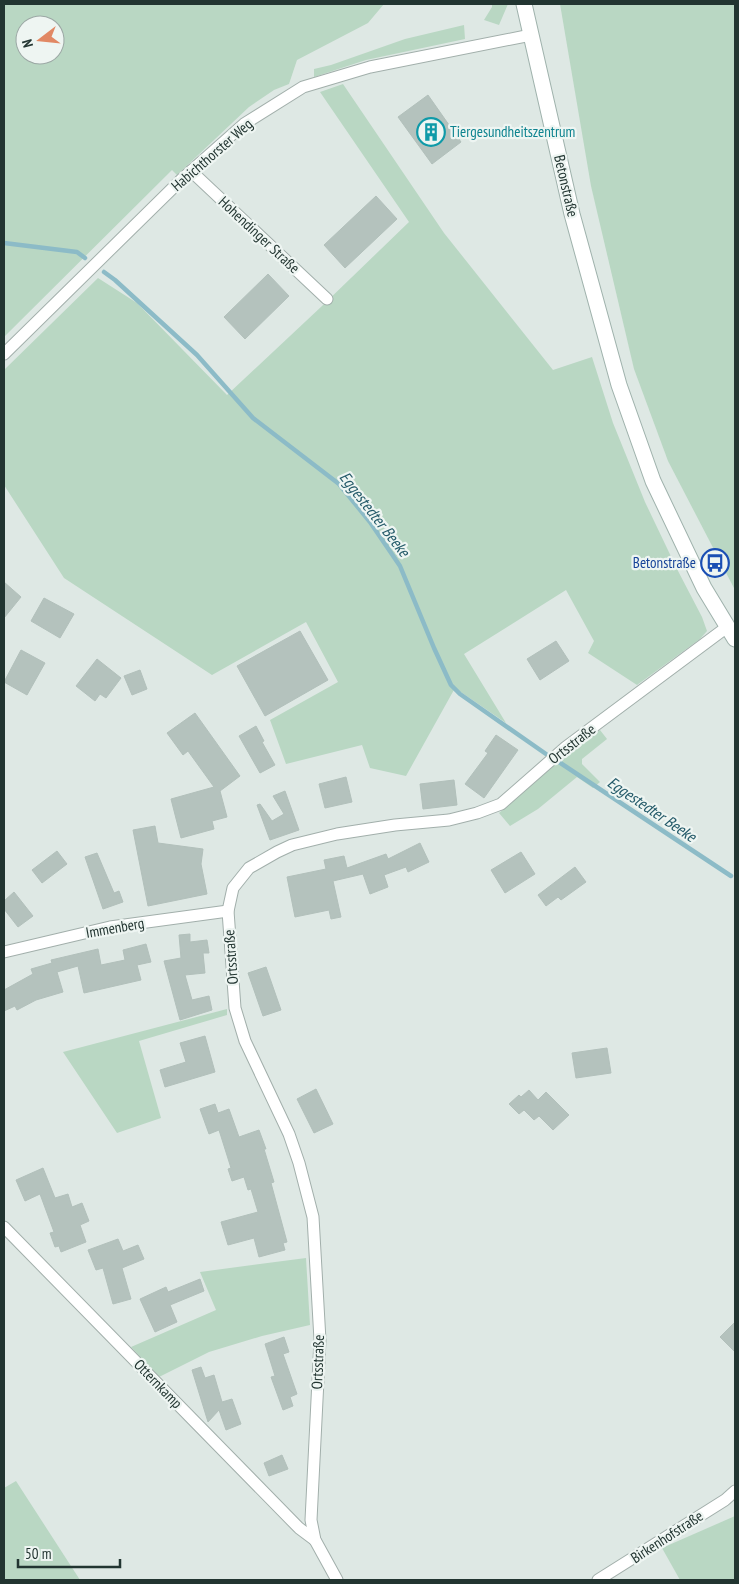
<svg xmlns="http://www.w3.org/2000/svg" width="739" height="1584" viewBox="0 0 739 1584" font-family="'PT Sans Narrow',sans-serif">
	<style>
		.green { fill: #b9d7c3; fill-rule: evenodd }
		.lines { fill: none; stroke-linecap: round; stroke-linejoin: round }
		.stream { stroke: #8cbbc7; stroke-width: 4.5 }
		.building { fill: #b4c2bd; stroke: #b2c0bb }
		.minor-casing { stroke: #a2afab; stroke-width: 13 }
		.secondary-casing { stroke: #9fb2ac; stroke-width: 17 }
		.minor { stroke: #fff; stroke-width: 11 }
		.secondary { stroke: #fff; stroke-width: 15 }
		.labels { text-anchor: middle; stroke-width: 4.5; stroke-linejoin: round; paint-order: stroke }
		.culture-label { font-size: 15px; fill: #0d838f; stroke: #eef5f2; text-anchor: start }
		.street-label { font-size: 15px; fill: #223531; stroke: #eef5f2 }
		.transit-label { font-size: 15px; fill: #164399; stroke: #eef5f2; text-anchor: end }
		.water-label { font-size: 16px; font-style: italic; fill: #245a69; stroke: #eef5f2 }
	</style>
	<rect width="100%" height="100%" fill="#dee8e4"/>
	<g class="green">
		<path d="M4 4H384L368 23 297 60 289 84 274 90 249 107 177 175 172 170 4 337ZM25 25H55V55H25Z"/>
		<polygon points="492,4 508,4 499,25 484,20 492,7"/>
		<polygon points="560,4 735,4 735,590 668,461 634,369 591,186"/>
		<polygon points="464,25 465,39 366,60 314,77 314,69 331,65 405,39"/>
		<polygon points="343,84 444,233 553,370 592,357 613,423 645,502 677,569 702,617 707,631 700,639 637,685 588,653 594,641 566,590 464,654 506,723 455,688 406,776 370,768 362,745 286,764 270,720 338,682 306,622 212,675 64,578 4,485 4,370 98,278 137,303 227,395 322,306 409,222 320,92"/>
		<polygon points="600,730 607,739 582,759 582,764 600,782 593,788 577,777 538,809 510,826 499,813 563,756"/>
		<polygon points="227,1009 227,1015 139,1041 161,1118 117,1133 63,1052"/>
		<polygon points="306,1258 310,1325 262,1336 209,1352 159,1377 131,1347 216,1310 200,1272"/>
		<polygon points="16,1481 80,1580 4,1580 4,1488"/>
		<polygon points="735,1516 735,1580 680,1580 662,1548"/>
	</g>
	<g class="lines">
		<g class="stream">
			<polyline points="4,243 77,252 85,258"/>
			<polyline points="104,272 115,280 197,355 253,418 339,484 370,522 400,566 434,648 451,685 460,694 546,754"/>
			<polyline points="559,762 731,876"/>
		</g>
	</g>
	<g class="building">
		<polygon points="428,95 461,142 432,164 398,117"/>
		<polygon points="376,196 397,219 345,268 324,245"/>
		<polygon points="268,274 289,296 245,339 224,317"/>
		<polygon points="4,582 21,597 4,618"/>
		<polygon points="44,598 74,614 60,638 31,621"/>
		<polygon points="300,631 328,680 265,716 237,666"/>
		<polygon points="556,641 569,661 540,680 527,659"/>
		<polygon points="21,650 45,663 27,695 4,682"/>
		<polygon points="97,659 121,678 106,698 100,694 95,701 76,686"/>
		<polygon points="140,670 147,689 132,695 124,676"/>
		<polygon points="195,713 240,776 220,791 227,817 212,821 214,829 181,838 171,799 214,787 188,751 183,755 167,733"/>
		<polygon points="256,726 264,741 262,742 275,765 260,773 239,736"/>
		<polygon points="496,735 518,750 484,798 465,784 488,753 485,751"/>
		<polygon points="346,777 352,802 325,808 319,784"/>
		<polygon points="454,780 457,805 423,809 420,784"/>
		<polygon points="285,791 299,830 270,840 257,805 260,804 272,821 284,814 273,796"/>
		<polygon points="155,826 158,843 203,849 201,864 207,894 148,906 133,830"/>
		<polygon points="420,843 429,862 408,872 406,867 384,875 388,887 370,894 363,874 333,881 341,917 331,919 329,910 295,917 287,877 326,869 324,860 344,856 347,868 386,854 388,859"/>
		<polygon points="57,851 67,864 42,883 32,870"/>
		<polygon points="521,852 535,874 505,893 491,870"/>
		<polygon points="97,853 114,893 119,891 123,902 103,909 85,857"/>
		<polygon points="575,867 586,882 561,900 558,897 546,906 538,895"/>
		<polygon points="14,892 33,916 18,927 4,909 4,901"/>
		<polygon points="190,934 190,942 207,940 209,953 203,953 205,973 185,975 192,1000 209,996 212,1010 180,1020 164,961 181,958 179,935"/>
		<polygon points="146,944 151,962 137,965 141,980 84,993 78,966 57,972 63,992 36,1000 17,1010 15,1006 4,1011 4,990 33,974 31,969 52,963 51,960 98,949 101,965 125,960 123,950"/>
		<polygon points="266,967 281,1010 263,1016 248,973"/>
		<polygon points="205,1036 215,1072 165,1087 160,1070 186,1062 180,1043"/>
		<polygon points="607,1048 611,1073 576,1078 572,1053"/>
		<polygon points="316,1089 333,1124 314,1133 297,1099"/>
		<polygon points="529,1090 538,1100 546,1092 569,1115 553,1130 539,1116 534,1120 524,1110 519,1114 509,1104 519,1095 521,1097"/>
		<polygon points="215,1104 218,1113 229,1109 239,1137 259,1130 266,1149 264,1149 274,1182 271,1183 287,1242 283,1243 285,1250 259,1257 254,1238 228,1245 221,1222 258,1212 251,1189 248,1190 244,1177 232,1181 228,1169 231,1168 219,1130 209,1134 200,1109"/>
		<polygon points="43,1168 55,1198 68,1194 72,1207 82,1203 89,1221 80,1225 86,1242 61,1252 59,1246 55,1247 50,1233 54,1232 40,1194 25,1201 16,1180"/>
		<polygon points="118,1239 123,1251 138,1245 144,1259 122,1268 131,1299 113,1304 103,1268 96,1270 88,1250"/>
		<polygon points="200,1279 204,1291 170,1305 177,1322 155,1332 140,1299 166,1287 168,1292"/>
		<polygon points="735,1322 735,1352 720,1337"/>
		<polygon points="284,1337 289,1352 283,1354 297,1394 290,1397 293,1406 283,1410 271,1377 275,1376 265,1344"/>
		<polygon points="201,1367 205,1378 214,1375 222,1402 232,1399 241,1424 226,1430 219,1410 208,1422 192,1370"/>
		<polygon points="282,1455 288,1469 269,1476 264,1463"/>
	</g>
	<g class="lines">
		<defs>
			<g id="minor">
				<polyline points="191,171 327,299"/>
				<polyline points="4,354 183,178 244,124 303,87 370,67 531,35"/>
				<polyline points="4,952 110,927 228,911"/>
				<polyline points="4,1227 299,1528 315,1540"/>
				<polyline points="337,1580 315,1540 311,1520 320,1340 313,1217 299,1163 289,1134 245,1041 235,1008 228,911 233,888 249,868 277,852 292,845 337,834 395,825 449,820 477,813 501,804 566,747 727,627"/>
				<polyline points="598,1580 725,1500 735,1491"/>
			</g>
			<polyline id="secondary" points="524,4 572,214 619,385 653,481 704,588 735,639"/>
		</defs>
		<use href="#minor" class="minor-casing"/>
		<use href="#secondary" class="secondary-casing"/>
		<use href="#minor" class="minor"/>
		<use href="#secondary" class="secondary"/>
	</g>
	<defs>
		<symbol id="building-ring" viewBox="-11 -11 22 22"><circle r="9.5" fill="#eef5f2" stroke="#0f9aa8" stroke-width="1.5"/><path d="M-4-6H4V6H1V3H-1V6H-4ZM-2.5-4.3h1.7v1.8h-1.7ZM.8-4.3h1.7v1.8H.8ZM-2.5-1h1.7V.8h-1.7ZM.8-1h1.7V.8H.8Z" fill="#0f9aa8"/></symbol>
		<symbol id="bus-ring" viewBox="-11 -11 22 22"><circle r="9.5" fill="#eef5f2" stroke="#1a4fb4" stroke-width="1.5"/><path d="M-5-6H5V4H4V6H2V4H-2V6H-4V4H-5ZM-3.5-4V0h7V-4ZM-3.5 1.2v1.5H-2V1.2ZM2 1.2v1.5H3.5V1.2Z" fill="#1a4fb4"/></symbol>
	</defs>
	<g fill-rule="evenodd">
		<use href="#building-ring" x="415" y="116" width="32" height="32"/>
		<use href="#bus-ring" x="699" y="547" width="32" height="32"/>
	</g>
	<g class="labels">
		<g class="culture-label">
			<text x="450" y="137">Tiergesundheitszentrum</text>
		</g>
		<g class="street-label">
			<text transform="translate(212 155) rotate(-41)" y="5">Habichthorster Weg</text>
			<text transform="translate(566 186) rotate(77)" y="5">Betonstraße</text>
			<text transform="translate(259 235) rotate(43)" y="5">Hohendinger Straße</text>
			<text transform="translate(572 744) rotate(-38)" y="5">Ortsstraße</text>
			<text transform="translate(115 928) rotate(-10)" y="5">Immenberg</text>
			<text transform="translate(231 957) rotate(-94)" y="5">Ortsstraße</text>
			<text transform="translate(318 1362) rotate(-88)" y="5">Ortsstraße</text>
			<text transform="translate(158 1384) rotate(46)" y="5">Otternkamp</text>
			<text transform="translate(667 1537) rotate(-33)" y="5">Birkenhofstraße</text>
		</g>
		<g class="transit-label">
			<text x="696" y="568">Betonstraße</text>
		</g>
		<g class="water-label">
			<text transform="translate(375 514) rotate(52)" y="6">Eggestedter Beeke</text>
			<text transform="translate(652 809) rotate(34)" y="6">Eggestedter Beeke</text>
		</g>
	</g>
	<rect width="739" height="1584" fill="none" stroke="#223531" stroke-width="10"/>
	<g transform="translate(40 40) rotate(254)"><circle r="24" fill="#eef5f2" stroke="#9ca8a5"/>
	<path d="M0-4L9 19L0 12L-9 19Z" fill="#e18864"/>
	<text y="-8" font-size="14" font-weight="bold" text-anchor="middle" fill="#223531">N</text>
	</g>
	<path d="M18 1559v8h102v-8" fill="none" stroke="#223531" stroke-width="2.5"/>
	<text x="25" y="1559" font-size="15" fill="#223531" stroke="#eef5f2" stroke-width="4" paint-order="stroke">50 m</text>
</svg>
